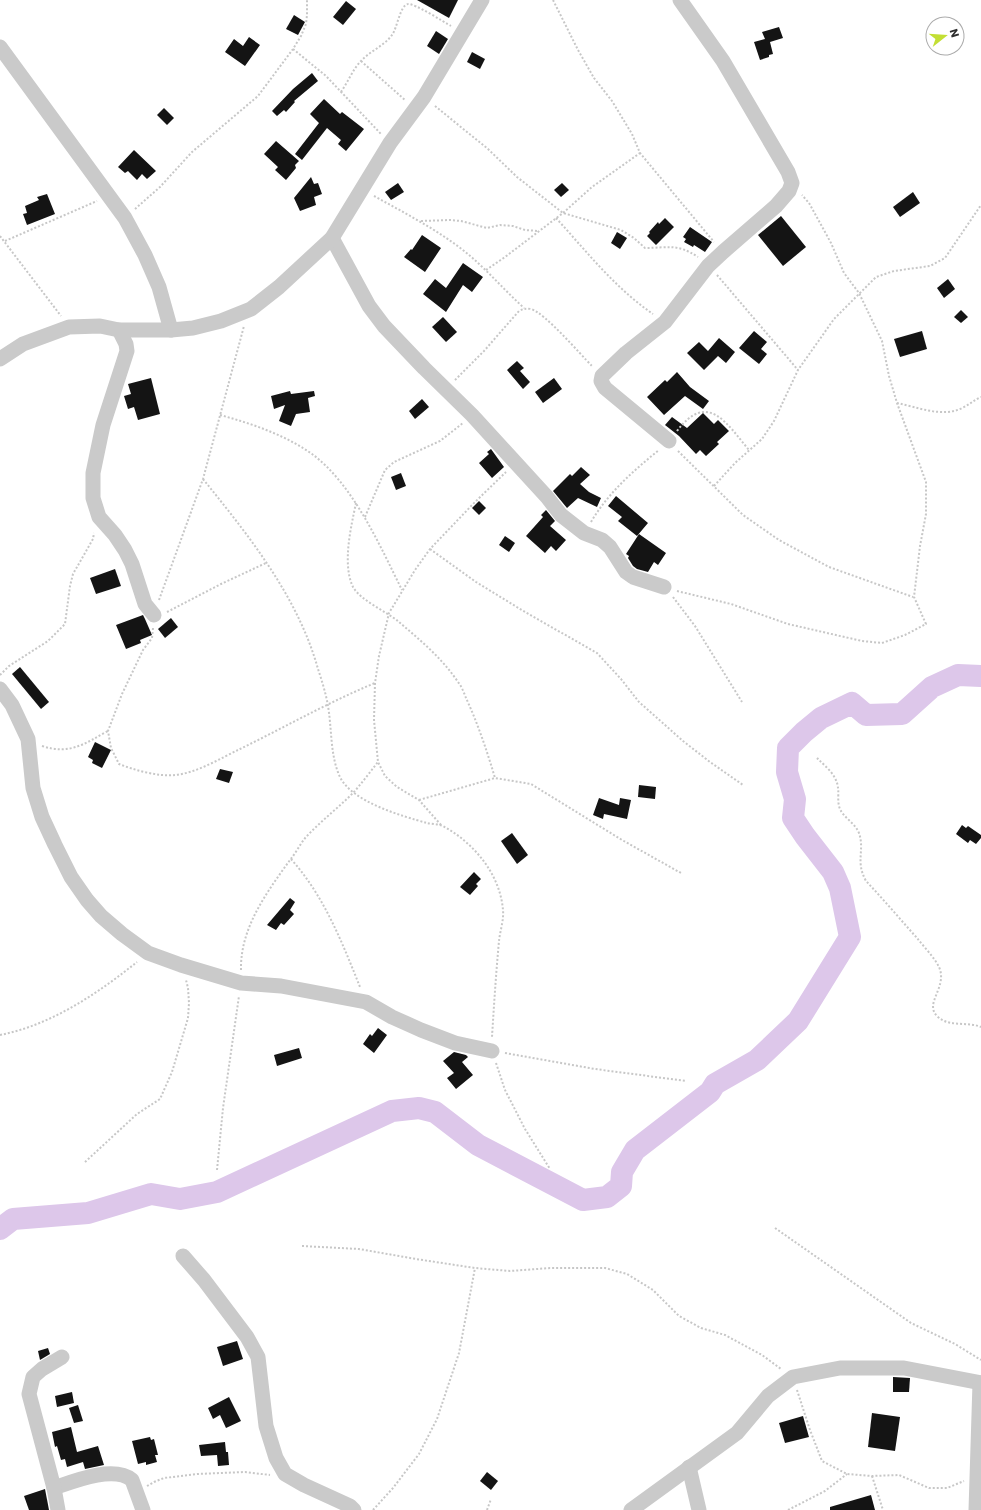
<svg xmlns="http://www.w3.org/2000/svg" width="981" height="1510" viewBox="0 0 981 1510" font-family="Poppins,sans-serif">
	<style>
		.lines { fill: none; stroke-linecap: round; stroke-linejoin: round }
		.river { stroke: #ddc7ea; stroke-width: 22 }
		.building { fill: #141414 }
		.path { stroke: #c7c7c7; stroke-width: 2; stroke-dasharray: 2 2; stroke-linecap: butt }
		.minor { stroke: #cacaca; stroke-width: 15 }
	</style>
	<rect width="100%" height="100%" fill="#fff"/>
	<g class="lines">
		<polyline class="river" points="0,1229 13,1219 88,1213 151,1194 180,1199 217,1192 392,1111 419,1108 435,1112 478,1145 583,1200 607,1197 621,1186 622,1172 635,1150 710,1092 715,1084 757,1060 798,1021 850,937 840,888 833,872 805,836 793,818 795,799 787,772 788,748 804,732 821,718 852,703 866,715 902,714 932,687 958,675 981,676"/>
	</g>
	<g class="building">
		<polygon points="417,0 458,0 449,18"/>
		<polygon points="346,1 356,9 343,25 333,17"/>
		<polygon points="294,15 305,22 298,35 286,29"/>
		<polygon points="779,27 783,38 770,42 773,54 769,55 769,57 760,60 754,42 765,39 762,32"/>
		<polygon points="436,31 448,39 439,54 427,46"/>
		<polygon points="249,37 260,45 245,66 225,52 234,39 243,46"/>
		<polygon points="472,52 485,59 480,69 467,62"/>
		<polygon points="312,73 318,81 294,101 295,102 286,112 284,110 277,116 272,111 293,89"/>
		<polygon points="324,99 340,114 342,112 364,129 346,151 338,144 341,140 327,128 302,160 295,154 319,123 310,114"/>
		<polygon points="164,108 174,118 167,125 157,115"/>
		<polygon points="276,141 299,161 295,165 296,168 286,180 275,170 278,167 264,154"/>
		<polygon points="134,150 156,171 147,179 142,174 137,180 128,171 125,173 118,167"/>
		<polygon points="311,177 314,184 318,183 322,194 314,197 316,205 300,211 294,198"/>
		<polygon points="398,183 404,192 391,200 385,192"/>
		<polygon points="562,183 569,190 561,197 554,190"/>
		<polygon points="913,192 920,203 900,217 893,207"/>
		<polygon points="47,194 55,214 27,225 23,214 27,213 25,206 39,200 37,197"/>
		<polygon points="781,216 806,247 783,266 758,235"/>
		<polygon points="665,218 674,227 656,245 647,236 650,233 649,232 658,222 659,224"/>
		<polygon points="690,227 712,242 705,252 694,245 693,247 684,242 686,239 683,237"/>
		<polygon points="617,232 627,238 620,249 611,243"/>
		<polygon points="422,235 441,248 425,272 404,257 411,249 412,250"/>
		<polygon points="463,263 483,277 472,292 463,285 446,312 423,294 435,279 446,288"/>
		<polygon points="948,279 955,289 944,298 937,288"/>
		<polygon points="961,310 968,317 961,323 954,317"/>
		<polygon points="443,317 457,332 446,342 432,327"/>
		<polygon points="754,331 767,342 761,349 767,354 759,364 739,348"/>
		<polygon points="922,331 927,349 900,357 894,339"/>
		<polygon points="719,338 735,352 726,363 718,356 704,370 687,353 699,342 708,351"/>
		<polygon points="517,361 524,368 520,371 530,382 523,389 507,370"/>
		<polygon points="677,372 690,387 709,401 703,409 685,396 664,415 647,397 665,380 667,382"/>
		<polygon points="151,378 160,414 138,420 134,407 128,409 124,396 131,394 128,384"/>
		<polygon points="554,378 562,389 543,403 535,392"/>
		<polygon points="290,391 291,394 314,391 315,396 308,398 310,412 296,414 291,426 279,421 285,405 274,409 271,396"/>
		<polygon points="422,399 429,407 415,419 409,411"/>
		<polygon points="703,413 714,424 718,420 729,431 717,442 719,444 706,456 700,450 696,454 679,436 665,425 672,417 687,428"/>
		<polygon points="491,449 504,467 492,478 479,463 489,454 487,452"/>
		<polygon points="581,467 590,475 580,484 589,492 601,498 597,507 578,498 567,508 553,491 570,474 572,476"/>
		<polygon points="401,473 406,486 396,490 391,477"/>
		<polygon points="616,496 648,523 637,536 618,521 622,517 608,506"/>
		<polygon points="479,501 486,508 479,515 472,508"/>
		<polygon points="546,510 555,521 550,526 566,540 556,551 551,546 545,553 526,536 543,517 541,515"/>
		<polygon points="639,534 666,553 658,565 654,562 648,572 637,569 633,566 628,558 629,556 626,554"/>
		<polygon points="505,536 515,543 509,552 499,545"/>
		<polygon points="115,569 121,586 96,594 90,578"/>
		<polygon points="143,615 145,619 152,635 140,640 141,643 126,649 116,625"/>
		<polygon points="171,618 178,627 165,638 158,629"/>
		<polygon points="20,667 49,702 41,709 12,674"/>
		<polygon points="95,742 111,750 102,768 92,763 93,760 88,757"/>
		<polygon points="220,769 233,772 229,783 216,779"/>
		<polygon points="639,785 656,787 655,799 638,797"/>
		<polygon points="599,798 619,805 620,798 631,800 627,819 604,814 603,819 593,815"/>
		<polygon points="962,825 966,828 968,826 981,835 981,838 976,844 970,840 968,843 956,834"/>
		<polygon points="512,833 528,855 517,864 501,841"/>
		<polygon points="474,872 481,879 476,884 478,886 470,895 460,887"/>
		<polygon points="290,898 295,902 290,910 294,914 284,925 281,923 276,930 267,925"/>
		<polygon points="378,1028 387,1035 374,1053 363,1044 370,1034 372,1036"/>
		<polygon points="299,1048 302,1058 277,1066 274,1055"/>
		<polygon points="454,1052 466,1055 468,1057 462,1062 473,1075 456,1089 447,1078 454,1073 443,1061"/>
		<polygon points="237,1341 243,1359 223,1366 217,1347"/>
		<polygon points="48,1348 50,1354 40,1360 38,1351"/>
		<polygon points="893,1377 910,1378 909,1392 893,1392"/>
		<polygon points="72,1392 74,1403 57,1407 55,1396"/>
		<polygon points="229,1397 241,1421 226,1428 220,1415 213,1419 208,1408"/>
		<polygon points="78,1405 83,1421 74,1423 69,1408"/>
		<polygon points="872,1413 900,1417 895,1451 868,1447"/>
		<polygon points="803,1416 809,1437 785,1443 779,1423"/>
		<polygon points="71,1427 77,1452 98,1446 104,1465 85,1469 83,1462 67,1467 65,1459 61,1460 57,1446 55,1447 52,1432"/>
		<polygon points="150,1437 151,1440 154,1439 158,1455 155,1455 157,1462 146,1465 146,1462 138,1464 132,1441"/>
		<polygon points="225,1442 226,1452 228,1452 229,1465 218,1466 217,1455 201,1456 199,1445"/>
		<polygon points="487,1472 498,1481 491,1490 480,1481"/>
		<polygon points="45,1489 49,1510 29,1510 24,1496"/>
		<polygon points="871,1495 875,1510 830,1510 830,1507"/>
	</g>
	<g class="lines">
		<g class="path">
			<polyline points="553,0 578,50 594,78 612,101 632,134 640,153 714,242"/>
			<polyline points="293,49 326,76 381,134"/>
			<polyline points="361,61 405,100"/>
			<path d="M341 92C348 82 353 69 361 61 370 51 384 46 392 35 397 29 400 5 408 4 414 3 444 22 451 26"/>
			<path d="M435 106 488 149 517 177 563 213 621 230 634 238 645 248C668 248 677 243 698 257"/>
			<path d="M374 196C403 212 432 227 459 247 483 265 502 288 524 308"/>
			<polyline points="135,209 160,187 192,152 258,96 293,49 301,36 306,24 307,15 307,0"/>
			<path d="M556 218C587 252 615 288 653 314"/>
			<polyline points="421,221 450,220 461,221 487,228 500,225 513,226 525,230 538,231"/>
			<polyline points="0,236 61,316"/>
			<polyline points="5,241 97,201"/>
			<polyline points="486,270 505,257 563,213 592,187 640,153"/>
			<polyline points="717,275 798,370"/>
			<path d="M455 380 484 351 519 311C523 309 526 308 531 309 545 313 580 354 592 366"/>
			<path d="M897 403C917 407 943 418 962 408 969 405 974 400 981 397"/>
			<path d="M220 415C253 424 285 435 312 454 353 484 380 546 402 590"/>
			<path d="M677 431C708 390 727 424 749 450"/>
			<polyline points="678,451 743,515 779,540 829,567 913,597"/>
			<path d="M203 479C249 536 298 597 318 669 322 681 326 694 328 706 332 729 330 756 340 777 352 802 402 816 427 823 432 824 438 824 443 826 474 843 500 874 503 910 504 920 500 931 499 941 496 973 494 1005 492 1037"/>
			<polyline points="714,486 735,463 762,439 774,421 798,370 834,319 876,277 894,271 930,266 945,258 981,205"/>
			<path d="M356 503C351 527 342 564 353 587 361 601 386 611 399 622 420 640 442 658 458 682 462 687 464 693 466 698 478 724 487 751 495 778"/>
			<polyline points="365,517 385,470 394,462 440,441 463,423"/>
			<path d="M591 522C608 493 633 471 659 450"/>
			<polyline points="430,549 476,582 525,612 597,653 621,679 639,702 656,717 683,741 710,762 743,785"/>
			<polyline points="677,591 731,604 788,624 862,641 882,643 905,635 926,624 914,597 920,546 926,514 926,482 897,403 889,376 882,341 859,293 844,273 831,243 809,203 802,195"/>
			<polyline points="673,597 695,626 742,702"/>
			<polyline points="159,600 203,479 244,326"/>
			<polyline points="167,612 221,584 266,563"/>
			<path d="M153 628 152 638 143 650 122 694 108 731 111 748 119 764C134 770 159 777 175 775 197 773 221 758 240 749 285 727 329 702 375 683"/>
			<polyline points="0,675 9,666 48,641 65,624 70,586 73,574 93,539 94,533"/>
			<path d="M42 746C70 755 84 744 108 731"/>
			<path d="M817 758C825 766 837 775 838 788 839 794 837 802 840 809 844 818 855 823 859 833 865 851 855 861 866 881 883 899 900 919 917 938 924 947 934 957 939 967 948 987 924 1003 937 1016 949 1028 967 1021 981 1027"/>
			<polyline points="419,800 495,778 531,784 622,840 681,873"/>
			<polyline points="441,825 419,800 397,787 385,776 378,762 374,720 375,683 379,656 389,613 415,570 430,549 475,502 506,472"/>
			<path d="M291 859C324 896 342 942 360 987"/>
			<path d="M241 970C240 928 267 892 290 860 296 853 300 844 306 837 321 821 338 808 353 793 362 783 370 772 378 762"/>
			<path d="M0 1035C51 1025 97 994 137 962"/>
			<polyline points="505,1053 595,1069 686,1081"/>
			<polyline points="496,1063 505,1090 525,1129 550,1169"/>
			<polyline points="85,1162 137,1114 160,1099 172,1072 188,1018 189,1003 188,988 186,980"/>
			<polyline points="217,1170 223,1108 239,996"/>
			<polyline points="775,1228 911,1323 955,1344 981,1360"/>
			<polyline points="302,1246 359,1249 416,1259 475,1268 510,1271 550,1268 605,1268 627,1274 653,1290 679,1316 701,1328 725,1335 762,1355 781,1369"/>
			<polyline points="797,1390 810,1430 822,1461 847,1474 872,1476 899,1475 929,1488 947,1488 964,1481"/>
			<polyline points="872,1476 883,1510"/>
			<polyline points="147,1486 154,1482 164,1478 197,1474 245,1472 270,1475"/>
			<polyline points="373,1510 393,1488 419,1454 437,1419 459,1353 475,1268"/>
			<polyline points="487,1510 491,1499"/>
			<polyline points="788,1510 825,1491 847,1474"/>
		</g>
		<g class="minor">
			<polyline points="0,47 125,218 145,255 159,287 171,330"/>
			<polyline points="332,238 369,306 384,326 424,368 472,415 547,497 561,515 584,533 602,540 610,547 626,572 633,577 664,587"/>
			<polyline points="119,330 126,344 127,351 103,425 93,473 93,498 99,517 115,535 125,550 132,564 145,604 154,615"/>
			<polyline points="0,359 23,344 69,327 100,326 119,330 171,330 193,328 221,321 251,309 279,287 332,238 390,143 424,97 482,0"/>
			<polyline points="669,441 605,388 601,381 602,376 626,353 665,322 708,266 723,252 776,206 789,191 792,183 788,172 723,61 680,0"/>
			<polyline points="0,689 12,705 28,739 33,788 42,817 55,845 71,877 87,900 101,916 122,934 148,953 181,965 241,983 281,986 366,1002 392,1017 421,1030 455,1043 492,1051"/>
			<polyline points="183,1256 204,1280 247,1337 258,1357 266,1426 276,1458 285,1474 304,1485 350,1506 354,1510"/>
			<polyline points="689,1467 699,1510"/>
			<path d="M54 1488C74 1481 114 1465 132 1480L143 1510"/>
			<polyline points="58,1510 54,1488 29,1394 33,1377 42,1369 62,1357"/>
			<polyline points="631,1510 737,1433 768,1396 793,1377 840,1368 904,1368 981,1383"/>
			<polyline points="976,1510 980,1383"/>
		</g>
	</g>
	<g transform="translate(945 36) rotate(73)"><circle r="19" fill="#ffffff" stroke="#ababab"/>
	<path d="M0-3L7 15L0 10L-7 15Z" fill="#c3df34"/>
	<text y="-6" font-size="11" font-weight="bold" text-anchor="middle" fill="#2d2d2d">N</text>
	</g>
</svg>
